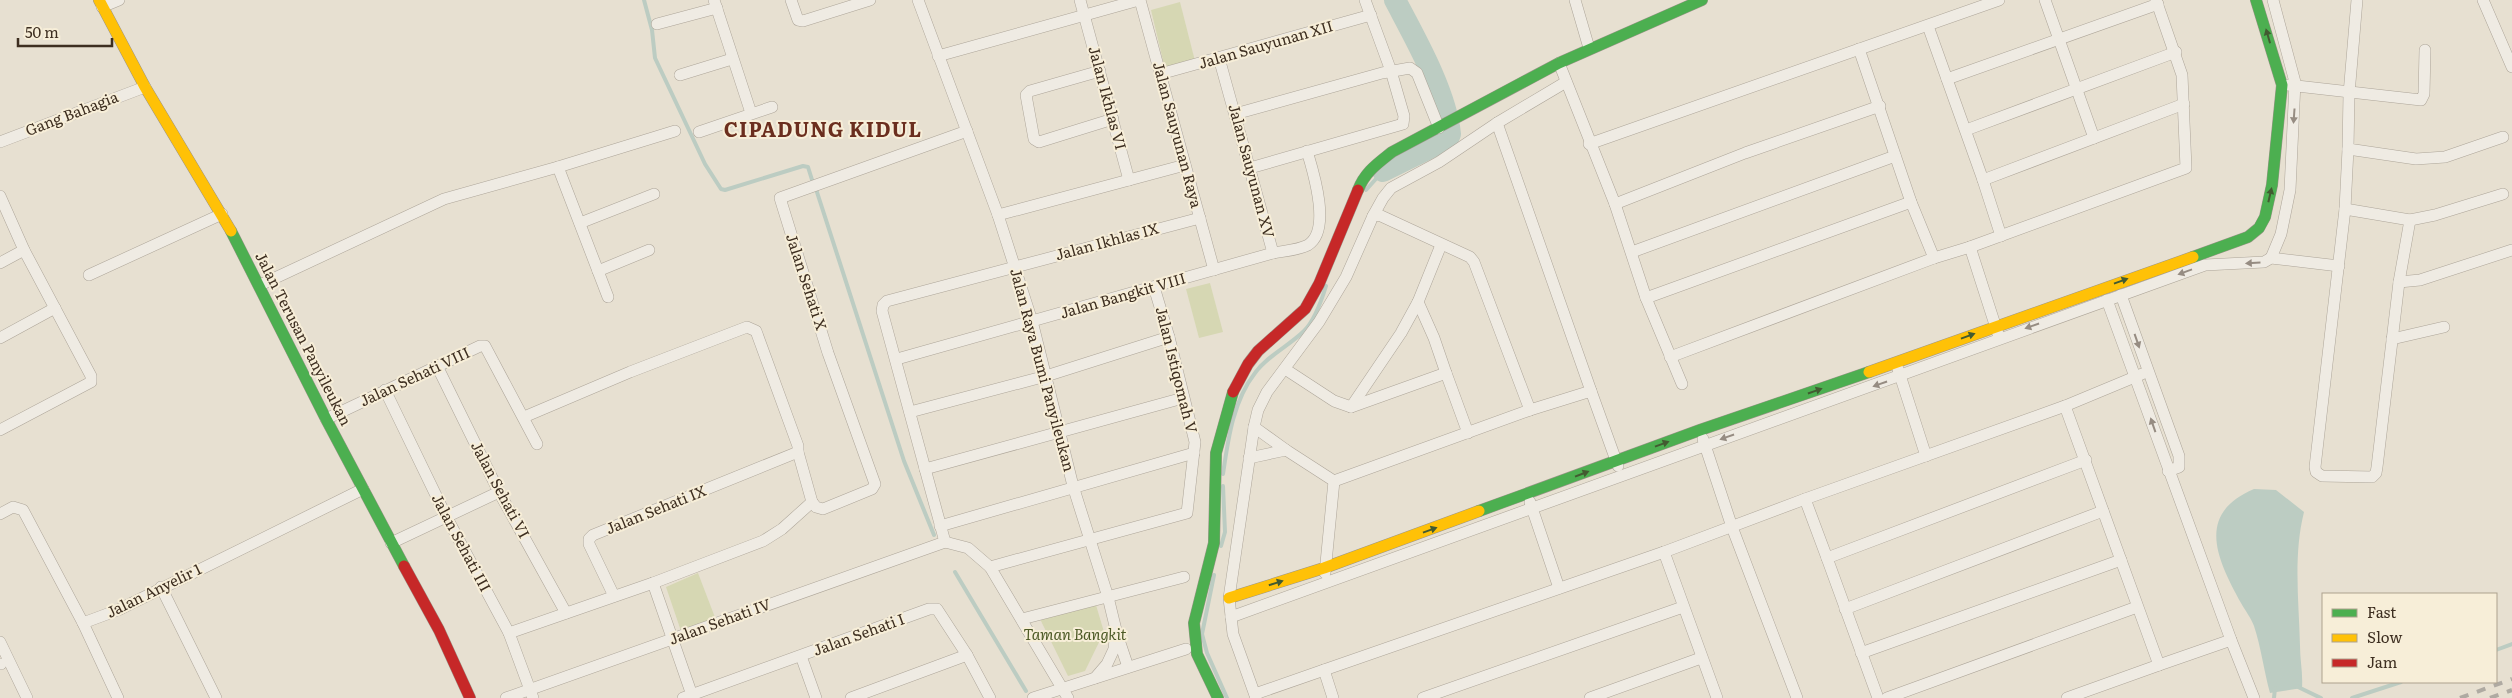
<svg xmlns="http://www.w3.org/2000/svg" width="2512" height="698" viewBox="0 0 2512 698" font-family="Literata,serif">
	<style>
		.green { fill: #d6d7b3 }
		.water { fill: #bcccc2 }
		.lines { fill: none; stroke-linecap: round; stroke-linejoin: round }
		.stream { stroke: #bcccc2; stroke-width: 4 }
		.river { stroke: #bcccc2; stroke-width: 22 }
		.street-casing { stroke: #ada599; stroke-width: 12 }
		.fast-casing { stroke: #9c958a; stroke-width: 12 }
		.slow-casing { stroke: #9c958a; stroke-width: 12 }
		.jam-casing { stroke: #9c958a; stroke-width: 12 }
		.street { stroke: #efebe3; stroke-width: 11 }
		.fast { stroke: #4caf50; stroke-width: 11 }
		.slow { stroke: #ffc107; stroke-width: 11 }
		.jam { stroke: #c62828; stroke-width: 11 }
		.rail { stroke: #afaaa2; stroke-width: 4; stroke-dasharray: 9 9; stroke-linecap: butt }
		.oneway { fill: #425b31 }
		.oneway2 { fill: #968c82 }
		.labels { text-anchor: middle; stroke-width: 4; stroke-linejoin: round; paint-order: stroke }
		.street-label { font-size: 15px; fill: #3d2e20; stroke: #f7eed8 }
		.park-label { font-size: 15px; font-style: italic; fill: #4d5a26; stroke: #f7eed8 }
		.district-label { font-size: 20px; font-weight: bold; letter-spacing: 1px; fill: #6b2e1e; stroke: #f7eed8 }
	</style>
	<rect width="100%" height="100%" fill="#e7e0d1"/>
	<g class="green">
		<polygon points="1180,2 1195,61 1165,69 1151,10"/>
		<polygon points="1210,283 1223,332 1199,338 1186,289"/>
		<polygon points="698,573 716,620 682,634 666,587"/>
		<polygon points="1096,605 1104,632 1085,671 1068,676 1040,619"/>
	</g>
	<path class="water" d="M2254 489 2276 490 2304 512C2293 556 2299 602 2300 646 2300 660 2303 673 2302 688L2270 693C2264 671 2261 647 2254 626 2251 618 2245 610 2241 603 2217 559 2195 514 2254 489Z"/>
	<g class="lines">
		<g class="stream">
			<polyline points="644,0 652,30 655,58 705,164 721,189 725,190 803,166 808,167 813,183"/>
			<polyline points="815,186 904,461 934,535"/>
			<polyline points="1366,190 1383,171"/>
			<path d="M1223 474C1228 440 1233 401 1255 373 1268 355 1289 346 1304 331 1314 321 1322 299 1326 286"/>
			<polyline points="1221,546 1225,532 1223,486"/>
			<polyline points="955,572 1026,691"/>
			<polyline points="1214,575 1202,634 1207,653 1227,698"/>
			<polyline points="2496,650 2512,644"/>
			<polyline points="2296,686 2321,698"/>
			<polyline points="2274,698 2275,688"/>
			<polyline points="2352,698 2401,682"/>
		</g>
		<path class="river" d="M1383 171 1448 139 1450 134C1446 92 1415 38 1395 0"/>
		<defs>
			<g id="street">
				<polyline points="714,0 751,113"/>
				<polyline points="791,0 798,20 803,21 870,0"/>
				<polyline points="918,0 998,215 1032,321 1073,486 1108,597 1116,630 1114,649 1107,664 1095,678"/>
				<polyline points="1080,0 1129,180"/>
				<polyline points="1140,0 1214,270"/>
				<polyline points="1575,0 1589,48"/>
				<polyline points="2045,0 2094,138"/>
				<polyline points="2357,0 2349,94 2348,149 2416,159 2445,157 2503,137"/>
				<polyline points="2483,0 2512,67"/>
				<polyline points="102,7 119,0"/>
				<polyline points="657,24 717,8"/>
				<polyline points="1928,26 1983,180 2184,104"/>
				<polyline points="938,56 1139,0"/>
				<polyline points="1559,63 1615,204 1646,298 1682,384"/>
				<polyline points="1100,71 1030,91 1026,95 1034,139 1039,142 1113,119"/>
				<polyline points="1160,74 1371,15"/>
				<polyline points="680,75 732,59"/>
				<polyline points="1947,79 2158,4"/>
				<polyline points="2288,85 2421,100 2424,94 2425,50"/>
				<polyline points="1235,114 1382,73 1410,68 1417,73 1439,128"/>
				<polyline points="1497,123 1591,391"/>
				<polyline points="1966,130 2176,52"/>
				<polyline points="699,132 772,107"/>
				<polyline points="0,142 145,87"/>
				<polyline points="1589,144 1999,0"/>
				<polyline points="558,167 608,297"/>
				<polyline points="1250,168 1403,124 1404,116 1391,71 1365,0"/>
				<polyline points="1983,180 2001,236"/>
				<polyline points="0,196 24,250 91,376 91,382 0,430"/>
				<polyline points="1615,204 1745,153 1880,106"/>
				<polygon points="2345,209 2410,220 2399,282 2377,467 2376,473 2372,477 2322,476 2316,472 2315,467"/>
				<polyline points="2345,209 2348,149"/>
				<polyline points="998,215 1185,165"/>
				<polyline points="1373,216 1383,198 1391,188 1439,162 1497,123 1566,82"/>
				<polyline points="2410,220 2435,215 2503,194"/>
				<polyline points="580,223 654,194"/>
				<polyline points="1632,252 1895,156"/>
				<path d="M1273 253C1284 251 1299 250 1308 245 1332 230 1313 171 1307 151"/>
				<polyline points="1934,258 1970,247"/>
				<polyline points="2271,258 2281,234 2290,190 2295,82 2273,0"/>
				<polyline points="0,263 24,250"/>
				<polyline points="598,271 649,250"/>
				<polyline points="89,275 222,214"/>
				<polyline points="2399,282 2420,280 2512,250"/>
				<polyline points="260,285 444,199 558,167 675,131"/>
				<polyline points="2121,295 2179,456 2179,467 2168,471"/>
				<polyline points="1646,298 1911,202"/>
				<polyline points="2107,300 2231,640 2254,698"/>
				<polyline points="1998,334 1970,247 2186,168 2182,75 2156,0"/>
				<polyline points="0,338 55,308"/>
				<polyline points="2392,339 2444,327"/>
				<polyline points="1670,357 1934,258 1911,202 1859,49"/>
				<polyline points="897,359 1273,253 1219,58"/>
				<polyline points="437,366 499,492 566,613"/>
				<polyline points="1285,369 1334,401 1351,407 1446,373 1434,338 1418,302 1441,245"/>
				<polyline points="1898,369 1926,456"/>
				<polyline points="1446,373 1468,433"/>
				<polyline points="385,390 446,516 509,633 533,698"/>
				<polyline points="2065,406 2142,374"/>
				<polyline points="1351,407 1401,333 1418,302"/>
				<polyline points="910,412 1046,376 1169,337"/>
				<polyline points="524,417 630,372 747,327 756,331 798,446 798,452 593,535 589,539 589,544 614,596"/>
				<polyline points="326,419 480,346 485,346 537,444"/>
				<polyline points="1254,427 1286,450"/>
				<polyline points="1703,439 1732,527 1797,698"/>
				<polyline points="798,452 812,502 816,507 823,509 872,489 875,484 828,353 780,198 967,131"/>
				<polyline points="1249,458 1286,450 1334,481 1530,410"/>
				<polyline points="925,469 1183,398"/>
				<polyline points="1805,499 1827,558"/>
				<polyline points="1530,502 1559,588"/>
				<polyline points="0,514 13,507 23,510 83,623 118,610 363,489"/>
				<polyline points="940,526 1194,453"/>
				<polyline points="945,542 882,311 883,305 887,301 1200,218"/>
				<polyline points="945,542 968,548 990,567 1068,698"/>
				<polyline points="391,543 499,492"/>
				<polyline points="1664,552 1717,698"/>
				<polyline points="990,567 1187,513 1195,442 1169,337 1154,287"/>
				<polyline points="1325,573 1334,481"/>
				<polyline points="653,583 693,698"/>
				<polyline points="161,587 216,698"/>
				<polyline points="1845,609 2103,511"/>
				<polyline points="1231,617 2205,265 2264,262 2271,258 2339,266"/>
				<polyline points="1022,619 1184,577"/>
				<polyline points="83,623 118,698"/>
				<polyline points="509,633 653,583 763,541 782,529 812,502"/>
				<polyline points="1117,634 1128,667"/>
				<polyline points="0,642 27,698"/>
				<polyline points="1861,653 2121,560"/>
				<polyline points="801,656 816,698"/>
				<polyline points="0,664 1,664"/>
				<polyline points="2159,665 2231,640"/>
				<polyline points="1255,694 1324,670"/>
				<polyline points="506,698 945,542"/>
				<polyline points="683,698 929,609 937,609 967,655 990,698"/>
				<polyline points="851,698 967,655"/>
				<polyline points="1033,698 1186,649"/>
				<polyline points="1256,698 1233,634 1229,598 1254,427 1258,410 1267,392 1319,322 1346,277 1373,216 1379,215 1470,257 1474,262 1530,410 1591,391 1618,466"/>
				<polyline points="1333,698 1324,670 1664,552 1805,499 2065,406 2159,665 2067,698"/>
				<polyline points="1423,698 1683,607"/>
				<polyline points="1590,698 1701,658"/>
				<polyline points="1878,698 1827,558 2086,460"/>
				<polyline points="1887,698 2137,607"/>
			</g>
			<g id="fast">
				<path d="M1358 190C1365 172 1377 164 1392 152L1559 63 1702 0"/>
				<polyline points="231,231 326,419 404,566"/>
				<polyline points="2193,257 2248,237 2259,228 2265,217 2272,185 2282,85 2256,0"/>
				<polyline points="1479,511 1700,430 1869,372"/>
				<polyline points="1218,698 1197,654 1194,623 1214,543 1216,453 1233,392"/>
			</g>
			<g id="slow">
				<polyline points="99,0 145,87 231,231"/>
				<polyline points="1869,372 2193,257"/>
				<polyline points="1229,598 1324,568 1479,511"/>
			</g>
			<g id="jam">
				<polyline points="1233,392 1248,364 1258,351 1305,309 1319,284 1358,190"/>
				<polyline points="404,566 439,630 470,698"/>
			</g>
		</defs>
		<use href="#street" class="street-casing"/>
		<use href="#fast" class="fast-casing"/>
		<use href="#slow" class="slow-casing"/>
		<use href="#jam" class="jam-casing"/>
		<use href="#street" class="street"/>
		<use href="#fast" class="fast"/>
		<use href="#slow" class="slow"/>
		<use href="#jam" class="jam"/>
		<g class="rail">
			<polyline points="2460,698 2512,679"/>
			<polyline points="2490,698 2512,690"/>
		</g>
	</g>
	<defs><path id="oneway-solid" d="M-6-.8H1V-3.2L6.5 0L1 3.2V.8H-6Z" transform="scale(1.25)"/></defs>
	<g class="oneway">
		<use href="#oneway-solid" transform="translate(2268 36) rotate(-106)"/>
		<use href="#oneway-solid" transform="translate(2270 195) rotate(-77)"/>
		<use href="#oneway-solid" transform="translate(2121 281) rotate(-20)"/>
		<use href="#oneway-solid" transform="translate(1968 336) rotate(-20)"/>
		<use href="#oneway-solid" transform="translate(1815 391) rotate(-19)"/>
		<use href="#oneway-solid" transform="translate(1662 444) rotate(-20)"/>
		<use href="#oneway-solid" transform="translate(1582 474) rotate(-21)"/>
		<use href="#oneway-solid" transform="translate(1430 530) rotate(-20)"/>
		<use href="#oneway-solid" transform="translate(1276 583) rotate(-17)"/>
	</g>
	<g class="oneway2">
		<use href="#oneway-solid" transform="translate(2294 116) rotate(94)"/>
		<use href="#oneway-solid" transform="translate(2253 263) rotate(177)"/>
		<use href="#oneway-solid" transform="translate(2185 272) rotate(160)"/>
		<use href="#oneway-solid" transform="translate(2032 326) rotate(161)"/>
		<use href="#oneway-solid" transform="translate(2137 341) rotate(71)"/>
		<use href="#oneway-solid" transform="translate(1880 384) rotate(161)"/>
		<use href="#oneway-solid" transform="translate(2153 425) rotate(-109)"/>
		<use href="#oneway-solid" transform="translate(1727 437) rotate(161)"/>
	</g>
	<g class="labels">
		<g class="street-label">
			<text transform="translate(1266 45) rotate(-16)" y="5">Jalan Sauyunan XII</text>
			<text transform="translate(1107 98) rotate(75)" y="5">Jalan Ikhlas VI</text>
			<text transform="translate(72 114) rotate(-21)" y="5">Gang Bahagia</text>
			<text transform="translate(1177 135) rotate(75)" y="5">Jalan Sauyunan Raya</text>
			<text transform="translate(1251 171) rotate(75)" y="5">Jalan Sauyunan XV</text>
			<text transform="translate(1107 242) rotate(-15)" y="5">Jalan Ikhlas IX</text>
			<text transform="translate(806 282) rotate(72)" y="5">Jalan Sehati X</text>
			<text transform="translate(1123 296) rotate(-16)" y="5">Jalan Bangkit VIII</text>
			<text transform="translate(303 339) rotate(63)" y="5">Jalan Terusan Panyileukan</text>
			<text transform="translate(1042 370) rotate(75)" y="5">Jalan Raya Bumi Panyileukan</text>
			<text transform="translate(1176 370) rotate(76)" y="5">Jalan Istiqomah V</text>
			<text transform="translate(415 377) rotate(-25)" y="5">Jalan Sehati VIII</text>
			<text transform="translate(500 490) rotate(62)" y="5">Jalan Sehati VI</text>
			<text transform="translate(656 510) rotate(-22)" y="5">Jalan Sehati IX</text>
			<text transform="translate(461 543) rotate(62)" y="5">Jalan Sehati III</text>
			<text transform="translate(154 591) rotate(-26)" y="5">Jalan Anyelir 1</text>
			<text transform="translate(720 622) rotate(-20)" y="5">Jalan Sehati IV</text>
			<text transform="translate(859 635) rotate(-20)" y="5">Jalan Sehati I</text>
		</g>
		<g class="park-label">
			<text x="1075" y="640">Taman Bangkit</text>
		</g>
		<g class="district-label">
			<text x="823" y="137">CIPADUNG KIDUL</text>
		</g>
	</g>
	<rect x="2322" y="593" width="175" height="90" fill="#f7eed8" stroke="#ada18e"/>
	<rect x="2332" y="609" width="25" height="8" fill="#4caf50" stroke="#ada18e"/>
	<text x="2367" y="618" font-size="15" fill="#3d2e20">Fast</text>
	<rect x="2332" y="634" width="25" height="8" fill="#ffc107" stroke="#ada18e"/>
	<text x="2367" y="643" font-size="15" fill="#3d2e20">Slow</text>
	<rect x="2332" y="659" width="25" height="8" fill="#c62828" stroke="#ada18e"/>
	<text x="2367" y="668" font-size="15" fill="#3d2e20">Jam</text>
	<path d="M18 38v8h94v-8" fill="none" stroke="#3d2e20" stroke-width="2.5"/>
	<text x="25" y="38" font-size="15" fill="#3d2e20" stroke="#f7eed8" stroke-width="4" paint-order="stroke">50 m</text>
</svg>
